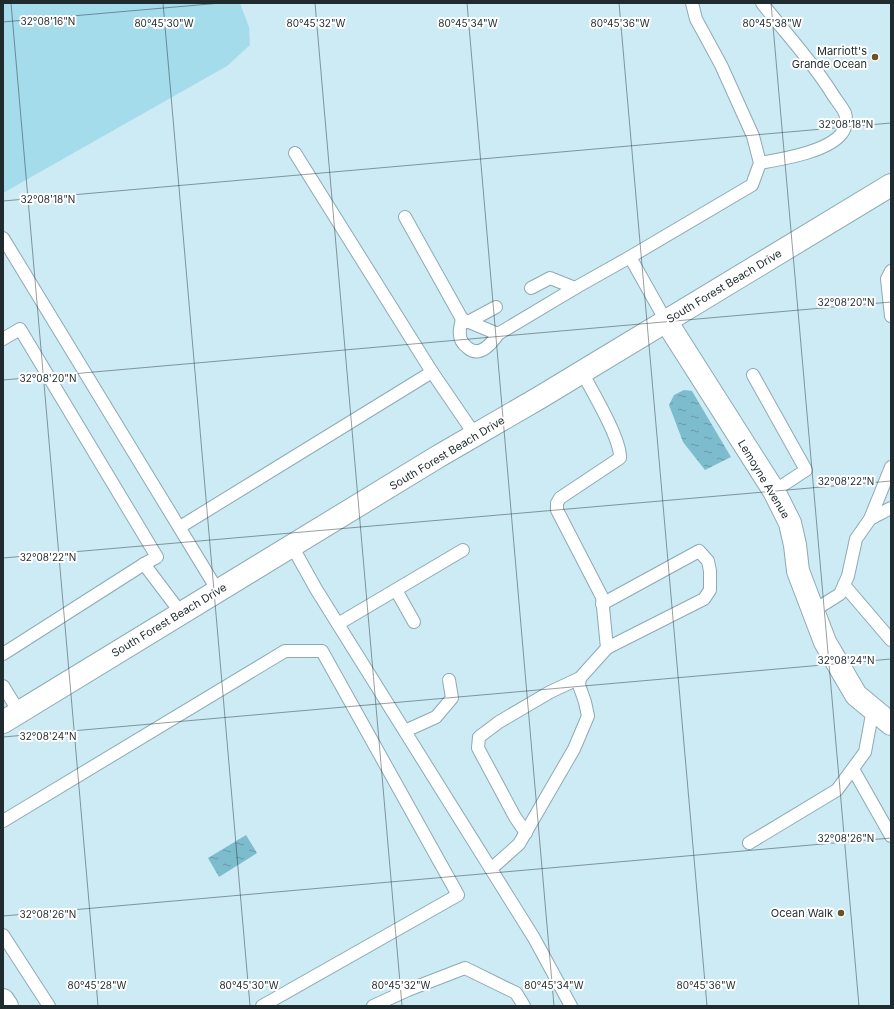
<svg xmlns="http://www.w3.org/2000/svg" width="894" height="1009" viewBox="0 0 894 1009" font-family="Inter,sans-serif">
	<style>
		.green { fill: #a5dcec }
		.water { fill: url(#water-ripples) }
		.lines { fill: none; stroke-linecap: round; stroke-linejoin: round }
		.service-casing { stroke: #8daab2; stroke-width: 14 }
		.minor-casing { stroke: #8daab2; stroke-width: 24 }
		.tertiary-casing { stroke: #8daab2; stroke-width: 24 }
		.service { stroke: #fff; stroke-width: 12 }
		.minor { stroke: #fff; stroke-width: 22 }
		.tertiary { stroke: #fff; stroke-width: 22 }
		.ticks { fill: none; stroke: #1f2b2e; stroke-width: 1; stroke-opacity: 0.45 }
		.poi-dot { fill: #6b5123; stroke: #fff; stroke-width: 1.5 }
		.labels { text-anchor: middle; stroke-width: 4; stroke-linejoin: round; paint-order: stroke }
		.poi-label { font-size: 11px; fill: #1f2b2e; stroke: #fff; text-anchor: end }
		.street-label { font-size: 11px; fill: #1f2b2e; stroke: #fff }
		.ticks-label { font-size: 10px; text-anchor: middle; fill: #1f2b2e; stroke: #fff; stroke-width: 4; stroke-linejoin: round; paint-order: stroke }
	</style>
	<defs>
		<pattern id="water-ripples" width="26" height="14" patternUnits="userSpaceOnUse"><rect width="26" height="14" fill="#7dbccd"/><path d="M2 4q2-2 4 0t4 0M15 11q2-2 4 0t4 0" fill="none" stroke="#6699a7"/></pattern>
	</defs>
	<rect width="100%" height="100%" fill="#cdebf4"/>
	<polygon class="green" points="3,3 240,3 249,27 250,45 227,66 3,193"/>
	<g class="water">
		<polygon points="684,390 692,391 731,457 705,470 683,442 669,405 674,395"/>
		<polygon points="246,835 257,853 219,877 208,858"/>
	</g>
	<g class="lines">
		<defs>
			<g id="service">
				<path d="M760 163C782 159 828 152 842 133 846 128 847 119 845 113 842 107 837 101 833 95 813 62 786 34 762 3"/>
				<polyline points="405,217 462,319 498,334 575,288 630,257"/>
				<polyline points="3,238 218,591"/>
				<polyline points="891,271 887,279 891,316"/>
				<polyline points="531,288 550,278 575,288"/>
				<path d="M462 319C461 324 459 330 460 335 460 340 464 345 468 348 480 358 492 343 498 334"/>
				<polyline points="666,321 630,257 752,185 760,163 753,136 721,65 696,19 692,3"/>
				<polyline points="468,322 496,307"/>
				<polyline points="3,339 20,329 157,557 144,564"/>
				<polyline points="432,372 475,435"/>
				<polyline points="753,375 806,470 774,491"/>
				<polyline points="870,519 891,508"/>
				<polyline points="180,527 432,372 295,153"/>
				<polyline points="292,546 316,589 534,938 571,1006"/>
				<polyline points="844,585 891,640"/>
				<polyline points="396,590 414,622"/>
				<polyline points="602,604 699,551 708,561 710,571 710,590 704,599 607,648"/>
				<polyline points="813,611 840,594 848,576 856,539 870,519 891,467"/>
				<polyline points="338,624 463,550"/>
				<polyline points="3,654 144,564 181,613"/>
				<polyline points="3,686 19,712"/>
				<polyline points="405,731 436,717 452,698 449,680"/>
				<polyline points="853,769 891,836"/>
				<polyline points="3,821 285,651 322,651 458,895 262,1006"/>
				<path d="M526 833 515 817 478 748 479 737 499 722 550 692 580 678 607 648 602 597 557 510V503L560 498 620 458C621 439 592 391 582 372"/>
				<polyline points="749,843 837,790 865,752 873,709"/>
				<polyline points="491,869 519,844 574,749 588,716 585,702 579,685 580,678"/>
				<polyline points="3,935 49,1006"/>
				<polyline points="373,1006 408,990 465,968 516,993 524,1006"/>
			</g>
			<g id="minor">
				<polyline points="666,321 774,491 790,523 795,545 798,571 825,642 856,695 891,724"/>
				<polyline points="3,1000 7,1006"/>
			</g>
			<polyline id="tertiary" points="3,722 439,456 539,398 891,185"/>
		</defs>
		<use href="#service" class="service-casing"/>
		<use href="#minor" class="minor-casing"/>
		<use href="#tertiary" class="tertiary-casing"/>
		<use href="#service" class="service"/>
		<use href="#minor" class="minor"/>
		<use href="#tertiary" class="tertiary"/>
	</g>
	<path class="ticks" d="M11 3 98 1006M163 3 250 1006M315 3 402 1006M467 3 554 1006M619 3 707 1006M771 3 859 1006M3 22 221 3M3 201 891 123M3 380 891 302M3 558 891 481M3 737 891 659M3 916 891 838"/>
	<g class="poi-dot">
		<circle cx="875" cy="57" r="4"/>
		<circle cx="841" cy="913" r="4"/>
	</g>
	<g class="labels">
		<g class="poi-label">
			<text x="867" y="55">Marriott's<tspan x="867" dy="13">Grande Ocean</tspan></text>
			<text x="833" y="917">Ocean Walk</text>
		</g>
		<g class="street-label">
			<text transform="translate(724 286) rotate(-31)" y="4">South Forest Beach Drive</text>
			<text transform="translate(447 453) rotate(-31)" y="4">South Forest Beach Drive</text>
			<text transform="translate(764 479) rotate(59)" y="4">Lemoyne Avenue</text>
			<text transform="translate(169 620) rotate(-31)" y="4">South Forest Beach Drive</text>
		</g>
	</g>
	<g class="ticks-label">
		<text x="48" y="25">32°08'16"N</text>
		<text x="164" y="27">80°45'30"W</text>
		<text x="316" y="27">80°45'32"W</text>
		<text x="468" y="27">80°45'34"W</text>
		<text x="620" y="27">80°45'36"W</text>
		<text x="772" y="27">80°45'38"W</text>
		<text x="846" y="128">32°08'18"N</text>
		<text x="48" y="203">32°08'18"N</text>
		<text x="846" y="306">32°08'20"N</text>
		<text x="48" y="382">32°08'20"N</text>
		<text x="846" y="485">32°08'22"N</text>
		<text x="48" y="561">32°08'22"N</text>
		<text x="846" y="664">32°08'24"N</text>
		<text x="48" y="740">32°08'24"N</text>
		<text x="846" y="842">32°08'26"N</text>
		<text x="48" y="918">32°08'26"N</text>
		<text x="97" y="989">80°45'28"W</text>
		<text x="249" y="989">80°45'30"W</text>
		<text x="401" y="989">80°45'32"W</text>
		<text x="554" y="989">80°45'34"W</text>
		<text x="706" y="989">80°45'36"W</text>
	</g>
	<rect width="894" height="1009" fill="none" stroke="#1f2b2e" stroke-width="8"/>
</svg>
